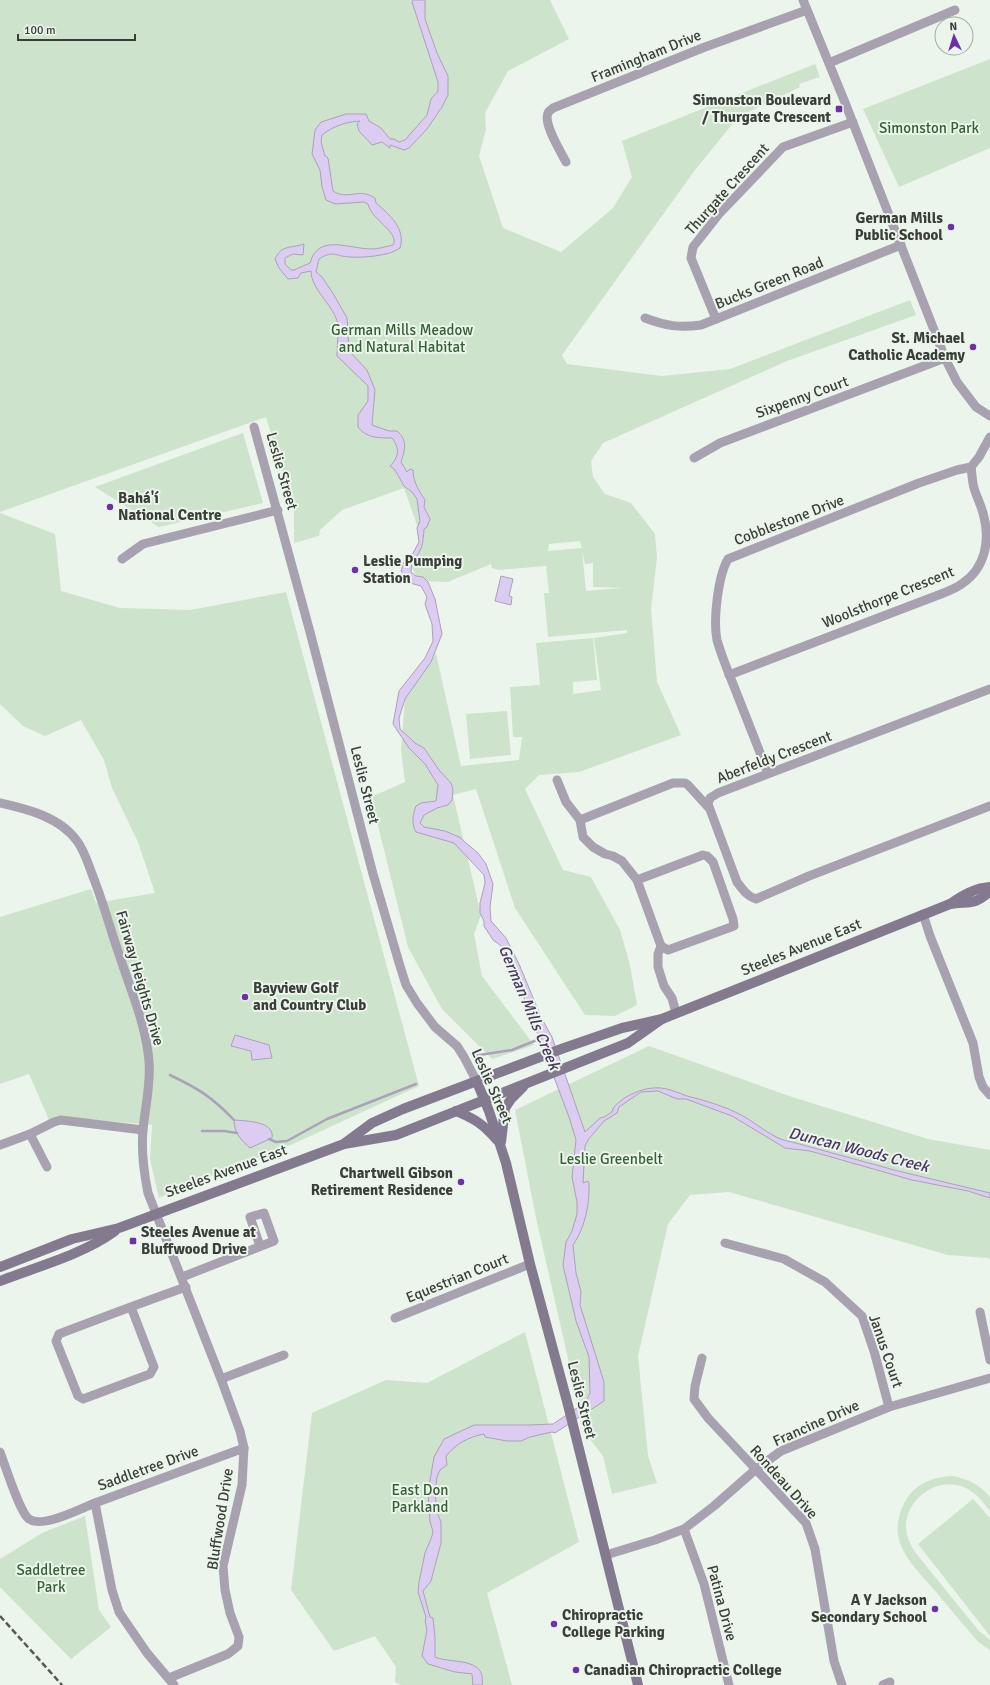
<svg xmlns="http://www.w3.org/2000/svg" width="990" height="1685" viewBox="0 0 990 1685" font-family="Signika,sans-serif">
	<style>
		.green { fill: #cde3cb; fill-rule: evenodd }
		.water { fill: #dcccf1; stroke: #aba1ba }
		.lines { fill: none; stroke-linecap: round; stroke-linejoin: round }
		.stream { stroke: #aba1ba; stroke-width: 2.5 }
		.street { stroke: #a7a1b0; stroke-width: 9 }
		.secondary { stroke: #837a90; stroke-width: 10 }
		.rail { stroke: #545953; stroke-width: 2.5; stroke-dasharray: 6 3; stroke-linecap: butt }
		.poi-dot { fill: #6e30a6; stroke: #ebf5eb; stroke-width: 1.5 }
		.labels { text-anchor: middle; stroke-width: 4; stroke-linejoin: round; paint-order: stroke }
		.street-label { font-size: 15px; fill: #3a3e39; stroke: #ebf5eb }
		.poi-label { font-size: 15px; font-weight: bold; fill: #3a3e39; stroke: #ebf5eb; text-anchor: start }
		.park-label { font-size: 15px; fill: #355f34; stroke: #ebf5eb }
		.water-label { font-size: 16px; font-style: italic; fill: #4a3564; stroke: #ebf5eb }
	</style>
	<rect width="100%" height="100%" fill="#ebf5eb"/>
	<g class="green">
		<path d="M0 0H550L569 39 508 71 485 113 486 129 479 156 503 228 561 252 613 208 632 177 622 141 815 64 820 77 799 84 800 87 738 117 695 170 562 355 567 364 662 376 730 369 910 300 916 315 787 361 603 443 591 461 593 477 605 494 631 503 655 534 657 558 651 609 657 682 681 735 579 772 539 775 525 789 563 870 591 877 620 930 630 965 637 1005 615 1016 585 1015 515 908 476 789 453 795 481 915 474 934 482 976 534 1045 492 1059 442 1009 408 947 371 797 405 782 401 750 405 699 436 653 461 766 519 760 522 737H513L510 687 540 685 536 643 593 638 597 680 573 682V694L601 690 594 638 627 633V630L548 637 544 593H549L546 565 545 566 498 570 492 568 491 564 448 582 419 581 409 562 423 542 404 488 342 510 320 530 319 536 294 543V512L266 417 0 512ZM580 541 582 548 548 551 549 544ZM582 551 585 564 593 563V587L622 588 586 591Z"/>
		<polygon points="990,59 990,148 899,187 863,109"/>
		<polygon points="243,433 263,503 159,527 95,487"/>
		<polygon points="0,513 55,534 61,591 120,608 190,610 286,592 419,1086 293,1144 180,1188 159,1198 150,1159 152,1125 63,1117 49,1120 29,1074 0,1084 0,917 91,889 96,903 155,893 138,842 112,788 104,760 81,720 45,736 23,726 0,704"/>
		<polygon points="507,711 511,755 470,759 466,714"/>
		<polygon points="649,1046 789,1096 928,1139 990,1150 990,1260 988,1258 948,1255 729,1192 690,1195 668,1224 638,1356 648,1456 657,1483 612,1494 603,1456 585,1433 536,1218 515,1110"/>
		<polygon points="525,1332 579,1542 487,1593 512,1685 401,1685 395,1682 396,1667 375,1636 334,1651 291,1590 312,1413 386,1380 427,1383"/>
		<path d="M952 1476C968 1479 979 1484 990 1497V1511C983 1502 976 1493 966 1488 939 1475 907 1497 906 1526 906 1536 910 1544 915 1552L978 1630 990 1640V1650L978 1642C964 1625 950 1609 937 1593 923 1576 902 1558 898 1535 896 1523 900 1511 906 1500 916 1483 934 1477 952 1476Z"/>
		<polygon points="973,1499 990,1518 990,1636 918,1544"/>
		<polygon points="85,1516 99,1610 111,1627 71,1659 0,1587 0,1559 42,1533"/>
	</g>
	<g class="water">
		<path d="M413 0H425V19L437 53 448 76V95L442 107 427 129 409 148 404 150 390 145V148L382 142 372 145 359 131 357 124 360 121C346 122 333 126 322 135L321 142 325 156 328 158 333 191C349 201 358 187 375 198L376 203C390 215 406 229 400 248 390 256 362 258 349 257 335 256 333 250 319 259L316 272 322 277 334 295 347 318 349 351 367 370 375 390 372 425 389 431H397C408 441 405 449 401 462L407 472 410 469 413 470C413 482 419 491 425 500L424 507 430 519 427 527 424 529C423 542 423 552 412 560L411 572 416 576 423 577 428 582 435 599 442 634 431 662 405 699 399 718 400 729 415 743 424 748 439 770 451 783 453 790 452 800 448 805 437 808 424 815 420 823 424 827 445 831 459 837 478 853 486 864 493 884 490 907 491 921 506 938 519 964 542 1019 552 1037 585 1132 600 1118 604 1117 612 1112C613 1105 621 1101 626 1097 637 1091 648 1087 661 1088 670 1089 679 1093 687 1096 707 1101 727 1107 745 1117 758 1125 777 1141 792 1142L898 1171 990 1193V1198L968 1191 912 1180 810 1151 785 1148 732 1116 686 1099H677L658 1091 641 1092 619 1107 617 1113 604 1121 588 1140 585 1146 583 1183 588 1181 589 1183C590 1203 585 1228 573 1245L576 1273 581 1292 580 1305 604 1382V1401L555 1433 552 1432 530 1437 521 1441H507L485 1437 484 1434C468 1437 456 1444 446 1456L447 1465 440 1470 437 1477 435 1493 437 1512 441 1522V1543L431 1581 423 1591 430 1617 433 1618 435 1637V1657C450 1664 487 1656 482 1685H473L472 1674 455 1672 428 1664 422 1656 427 1630 425 1621 426 1617 418 1592 419 1582 425 1553 432 1536 433 1531 430 1522 428 1492 434 1457 444 1439 474 1425H530L553 1424 580 1406 586 1401 590 1393 589 1357 576 1321 563 1265 566 1242 572 1231 577 1214V1202L572 1177 576 1140 569 1117 521 990 515 978 504 948 493 940 484 926V921L480 913V903L485 883 484 875 454 843 416 832C411 824 413 814 416 806L421 803 436 801 438 785 425 764 409 748 393 724 399 691 425 658 433 641 432 624 425 604 427 597 421 586 410 583 401 571 406 555H412L419 542 417 528 420 521 417 499 412 492 404 486 395 470 390 466C399 457 400 448 392 438 378 438 366 438 358 427V415L368 401V386L337 356C337 345 339 332 337 321 332 304 311 289 311 271L301 273 298 278 288 279 279 268 275 259C282 244 290 249 304 244L303 255 293 254 285 258V264L291 270H294L310 263C318 233 349 249 372 249 379 249 387 246 393 245 400 232 371 220 368 204L364 202 335 204 326 200 322 187 320 170 312 154 315 130 321 122 346 114H366L369 121 381 128 390 139H394L399 142 405 140 427 115 431 99 438 91V82L412 2Z"/>
		<polygon points="501,576 513,579 509,596 512,597 511,605 495,601"/>
		<polygon points="235,1035 269,1045 272,1058 252,1060 251,1051 231,1046"/>
		<path d="M234 1120C246 1121 275 1121 272 1138L250 1148C241 1140 234 1133 234 1120Z"/>
	</g>
	<g class="lines">
		<g class="stream">
			<polyline points="473,1056 512,1050 542,1038"/>
			<path d="M170 1075C199 1089 212 1097 234 1120"/>
			<polyline points="202,1131 224,1131 237,1133"/>
			<polyline points="269,1139 276,1142 287,1141 327,1119 416,1084"/>
		</g>
		<g class="street">
			<polyline points="803,0 844,100 945,358 957,382 976,407 990,416"/>
			<polyline points="829,63 955,10"/>
			<path d="M566 162C561 152 543 124 548 113 549 111 551 110 553 108L705 47 807 10"/>
			<path d="M645 318C666 326 679 328 701 325L901 245"/>
			<polyline points="716,319 691,258 693,247 719,214 783,147 853,122"/>
			<polyline points="254,427 310,632 373,874 400,966 406,985 417,1003 435,1027 457,1046 464,1057 477,1082"/>
			<polyline points="694,458 720,443 945,358"/>
			<polyline points="122,559 143,544 278,510"/>
			<path d="M729 675 941 594C949 591 957 588 963 583 985 568 990 541 984 517 982 507 977 498 974 488 972 481 972 473 971 467"/>
			<path d="M990 689 718 793 710 798 708 804 737 882C743 890 747 896 756 899L809 876 990 806"/>
			<path d="M768 773C758 747 747 720 737 694 730 676 722 658 717 640 713 620 718 576 728 559L919 483 957 470 971 467 979 457 990 437"/>
			<polyline points="557,780 566,802 580,820 583,837 593,847 605,854 613,856 622,861 637,880 661,946 658,954 658,967 664,986 672,998 676,1013"/>
			<path d="M0 803C27 809 60 817 77 841 84 850 88 863 92 874 103 901 110 929 120 957 131 991 146 1025 149 1061 151 1085 145 1107 143 1130 141 1151 144 1173 148 1193L221 1379 240 1431 244 1448 242 1485 223 1566 225 1590 230 1613 239 1637 238 1646 228 1654 169 1678"/>
			<polyline points="580,820 673,783 685,783 688,785 709,808"/>
			<polyline points="637,880 703,855 707,856 713,862 733,919 734,926 668,950 661,946"/>
			<polyline points="923,914 930,936 973,1043 979,1077 983,1087 990,1095"/>
			<polyline points="30,1134 47,1167"/>
			<polyline points="0,1145 30,1134 54,1122 61,1120 143,1130"/>
			<polyline points="725,1243 784,1259 825,1282 862,1316 874,1351 889,1407"/>
			<polyline points="182,1277 274,1241 264,1213 250,1217 260,1246"/>
			<path d="M131 1307 154 1367 150 1374 83 1399 78 1396 56 1341 59 1334C101 1318 143 1302 186 1287"/>
			<polyline points="980,1312 990,1360"/>
			<polyline points="395,1318 530,1264"/>
			<polyline points="702,1358 695,1386 694,1399 708,1418 806,1523 815,1549 834,1661 842,1685"/>
			<polyline points="221,1379 284,1355"/>
			<path d="M0 1452C5 1465 20 1513 29 1519 42 1529 81 1508 95 1503"/>
			<polyline points="684,1529 704,1584 729,1685"/>
			<polyline points="606,1555 655,1540 684,1529 714,1506 755,1470 781,1451 889,1407 990,1378"/>
			<polyline points="174,1685 147,1653 119,1612 112,1590 95,1503 244,1448"/>
			<polyline points="883,1685 890,1682"/>
		</g>
		<g class="secondary">
			<path d="M950 904C969 901 975 906 990 891"/>
			<polyline points="477,1082 489,1111 506,1163 530,1264 568,1405 638,1685"/>
			<path d="M456 1111C475 1119 483 1124 497 1140"/>
			<polyline points="501,1142 505,1108 511,1099 523,1087"/>
			<path d="M345 1143 372 1123 403 1109 564 1048 622 1028 662 1019 950 904C963 895 975 888 990 887"/>
			<polyline points="0,1267 72,1239 119,1228 344,1144 396,1135 628,1043 662,1019"/>
			<path d="M0 1281C36 1267 84 1254 115 1231"/>
		</g>
		<polyline class="rail" points="0,1616 62,1685"/>
	</g>
	<g class="poi-dot">
		<rect x="835" y="105" width="8" height="8" rx="2"/>
		<circle cx="951" cy="227" r="4"/>
		<circle cx="973" cy="347" r="4"/>
		<circle cx="110" cy="507" r="4"/>
		<circle cx="355" cy="570" r="4"/>
		<circle cx="245" cy="997" r="4"/>
		<circle cx="461" cy="1182" r="4"/>
		<rect x="129" y="1237" width="8" height="8" rx="2"/>
		<circle cx="935" cy="1609" r="4"/>
		<circle cx="554" cy="1624" r="4"/>
		<circle cx="576" cy="1670" r="4"/>
	</g>
	<g class="labels">
		<g class="street-label">
			<text transform="translate(646 56) rotate(-22)" y="5">Framingham Drive</text>
			<text transform="translate(727 189) rotate(-48)" y="5">Thurgate Crescent</text>
			<text transform="translate(769 283) rotate(-22)" y="5">Bucks Green Road</text>
			<text transform="translate(802 397) rotate(-20)" y="5">Sixpenny Court</text>
			<text transform="translate(282 471) rotate(74)" y="5">Leslie Street</text>
			<text transform="translate(789 520) rotate(-21)" y="5">Cobblestone Drive</text>
			<text transform="translate(888 597) rotate(-22)" y="5">Woolsthorpe Crescent</text>
			<text transform="translate(774 757) rotate(-21)" y="5">Aberfeldy Crescent</text>
			<text transform="translate(365 785) rotate(76)" y="5">Leslie Street</text>
			<text transform="translate(801 947) rotate(-22)" y="5">Steeles Avenue East</text>
			<text transform="translate(140 978) rotate(74)" y="5">Fairway Heights Drive</text>
			<text transform="translate(492 1086) rotate(66)" y="5">Leslie Street</text>
			<text transform="translate(226 1171) rotate(-20)" y="5">Steeles Avenue East</text>
			<text transform="translate(457 1278) rotate(-22)" y="5">Equestrian Court</text>
			<text transform="translate(886 1351) rotate(71)" y="5">Janus Court</text>
			<text transform="translate(582 1400) rotate(76)" y="5">Leslie Street</text>
			<text transform="translate(816 1423) rotate(-24)" y="5">Francine Drive</text>
			<text transform="translate(148 1468) rotate(-20)" y="5">Saddletree Drive</text>
			<text transform="translate(784 1482) rotate(48)" y="5">Rondeau Drive</text>
			<text transform="translate(220 1519) rotate(-81)" y="5">Bluffwood Drive</text>
			<text transform="translate(722 1603) rotate(75)" y="5">Patina Drive</text>
		</g>
		<g class="poi-label">
			<text x="831" y="105" text-anchor="end">Simonston Boulevard<tspan x="831" dy="17">/ Thurgate Crescent</tspan></text>
			<text x="943" y="223" text-anchor="end">German Mills<tspan x="943" dy="17">Public School</tspan></text>
			<text x="965" y="343" text-anchor="end">St. Michael<tspan x="965" dy="17">Catholic Academy</tspan></text>
			<text x="118" y="503">Bahá'í<tspan x="118" dy="17">National Centre</tspan></text>
			<text x="363" y="566">Leslie Pumping<tspan x="363" dy="17">Station</tspan></text>
			<text x="253" y="993">Bayview Golf<tspan x="253" dy="17">and Country Club</tspan></text>
			<text x="453" y="1178" text-anchor="end">Chartwell Gibson<tspan x="453" dy="17">Retirement Residence</tspan></text>
			<text x="141" y="1237">Steeles Avenue at<tspan x="141" dy="17">Bluffwood Drive</tspan></text>
			<text x="927" y="1605" text-anchor="end">A Y Jackson<tspan x="927" dy="17">Secondary School</tspan></text>
			<text x="562" y="1620">Chiropractic<tspan x="562" dy="17">College Parking</tspan></text>
			<text x="584" y="1675">Canadian Chiropractic College</text>
		</g>
		<g class="park-label">
			<text x="929" y="133">Simonston Park</text>
			<text x="402" y="335">German Mills Meadow<tspan x="402" dy="17">and Natural Habitat</tspan></text>
			<text x="611" y="1164">Leslie Greenbelt</text>
			<text x="420" y="1495">East Don<tspan x="420" dy="17">Parkland</tspan></text>
			<text x="51" y="1575">Saddletree<tspan x="51" dy="17">Park</tspan></text>
		</g>
		<g class="water-label">
			<text transform="translate(530 1007) rotate(67)" y="6">German Mills Creek</text>
			<text transform="translate(859 1149) rotate(14)" y="6">Duncan Woods Creek</text>
		</g>
	</g>
	<g transform="translate(954 36) rotate(356)"><circle r="19" fill="#ebf5eb" stroke="#a4aca4"/>
	<path d="M0-3L7 15L0 10L-7 15Z" fill="#6e30a6"/>
	<text y="-6" font-size="11" font-weight="bold" text-anchor="middle" fill="#3a3e39">N</text>
	</g>
	<path d="M18 34v6h117v-6" fill="none" stroke="#3a3e39" stroke-width="2"/>
	<text x="24" y="34" font-size="12" fill="#3a3e39" stroke="#ebf5eb" stroke-width="3" paint-order="stroke">100 m</text>
</svg>
